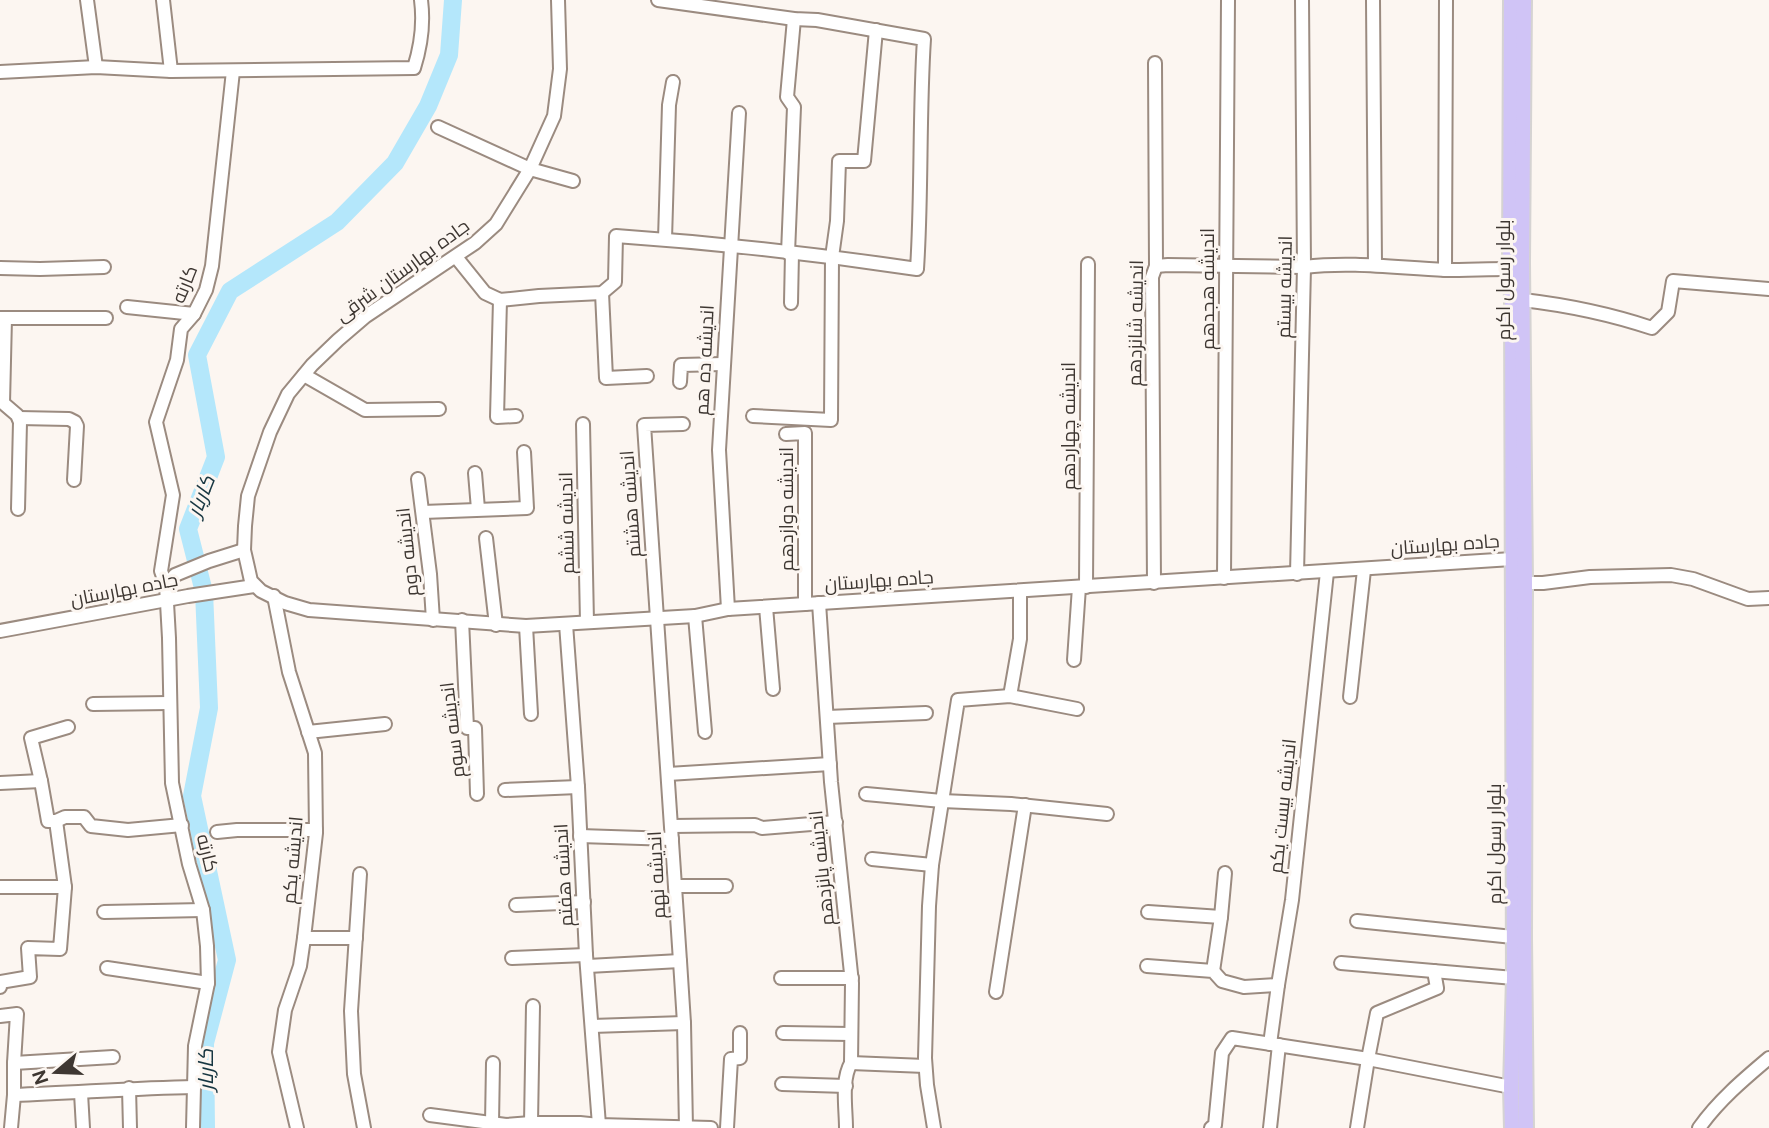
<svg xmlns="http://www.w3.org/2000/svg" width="1769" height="1128" viewBox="0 0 1769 1128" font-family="'DM Sans',Cairo,sans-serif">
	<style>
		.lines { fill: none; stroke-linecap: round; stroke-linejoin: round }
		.river { stroke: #b4e7fb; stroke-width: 18 }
		.minor-casing { stroke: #9b8b80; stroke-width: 16 }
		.major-casing { stroke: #d5d3d2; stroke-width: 18 }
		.minor { stroke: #fff; stroke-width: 12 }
		.major { stroke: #d0c4f6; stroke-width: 14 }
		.labels { text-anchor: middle; stroke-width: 6; stroke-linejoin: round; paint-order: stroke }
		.street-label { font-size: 19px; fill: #3e3732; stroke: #fcf6f1 }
		.water-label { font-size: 21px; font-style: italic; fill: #173641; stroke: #fcf6f1 }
	</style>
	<rect width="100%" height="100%" fill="#fcf6f1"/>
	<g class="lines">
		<polyline class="river" points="206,1128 205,1043 227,960 192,796 209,708 204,592 188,529 216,457 197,355 230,291 337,222 395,163 428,106 449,55 453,0"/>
		<defs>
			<g id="minor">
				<polyline points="87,0 96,67"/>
				<polyline points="163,0 171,71"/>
				<polyline points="558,0 560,69 554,116 530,169 496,224 475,243 366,316 338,340 312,365 288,394 270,432 248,496 245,526 244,550 247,563 251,581 261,591 285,603 309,610 526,626 695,616 728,609 1512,559"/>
				<polyline points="1373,0 1375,265"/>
				<path d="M0 72 96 67 171 71 414 68C421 46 424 23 421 0"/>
				<polyline points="438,127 530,169 573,181"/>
				<polyline points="665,239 669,105 673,82"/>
				<polyline points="788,253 794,107 787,97 794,19"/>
				<path d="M456 257 485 293 500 300 539 296 602 293 615 282 616 236C717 243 817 254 917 269 922 193 919 116 924 39L817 20 794 19 658 0"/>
				<path d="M1156 266 1168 265 1304 267C1352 261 1398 268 1445 270 1467 270 1489 269 1510 269"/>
				<polyline points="0,268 40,269 104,267"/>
				<polyline points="1445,270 1446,0"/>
				<polyline points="602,293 606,378 647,376"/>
				<polyline points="500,300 497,417 516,416"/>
				<path d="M1523 300C1566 305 1610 314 1652 328L1668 312 1673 281 1769 289"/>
				<polyline points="791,303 792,253"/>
				<polyline points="127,307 194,314"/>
				<polyline points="0,318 106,318"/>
				<polyline points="5,318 3,403 17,415 20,422 18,509"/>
				<polyline points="304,375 365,410 439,409"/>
				<polyline points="680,382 681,365 723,364"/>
				<polyline points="753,416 831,420 832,257 837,221 839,161 864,161 876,30"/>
				<polyline points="19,418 69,419 75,422 77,426 74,480"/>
				<polyline points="583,424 587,622"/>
				<polyline points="683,424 644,425 680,961 684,1023 686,1128"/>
				<polyline points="786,434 805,433 805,604"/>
				<polyline points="475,473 478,509"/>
				<polyline points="418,479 430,574 433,620"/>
				<polyline points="423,512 527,508 524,452"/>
				<polyline points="486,538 496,625"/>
				<polyline points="1297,574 1304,267 1302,0"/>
				<polyline points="1224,578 1228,0"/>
				<polyline points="1154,583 1152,277 1156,266 1155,63"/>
				<polyline points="1525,583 1543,583 1590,577 1671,575 1693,579 1748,599 1769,598"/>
				<polyline points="166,585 161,571 173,495 156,422 177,360 181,329 194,314 206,290 212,266 233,71"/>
				<polyline points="1086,587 1088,264"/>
				<polyline points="274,596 289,672 315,753 316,833 304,938 300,966 285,1010 279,1052 297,1128"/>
				<path d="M819 603 831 782 852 983 851 1063C841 1080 846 1108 846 1128"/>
				<polyline points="766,607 773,689"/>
				<polyline points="728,609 719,450 739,113"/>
				<polyline points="695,616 705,732"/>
				<polyline points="462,620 467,728 475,728 477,794"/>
				<polyline points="566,624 578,787 586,955 599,1125"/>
				<polyline points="526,626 531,714"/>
				<polyline points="0,631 188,596 254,586"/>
				<polyline points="1074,660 1079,587"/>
				<polyline points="1010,696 1020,639 1020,591"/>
				<polyline points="1350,697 1364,570"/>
				<polyline points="93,704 169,703"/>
				<polyline points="827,717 926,713"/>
				<polyline points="308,732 385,724"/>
				<polyline points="668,774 830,764"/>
				<polyline points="0,783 41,781"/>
				<polyline points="505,790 578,787"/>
				<polyline points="866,794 942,801 1011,804 1107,814"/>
				<polyline points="56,821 65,817 84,817 91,826 128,830 182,825"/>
				<polyline points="672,826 755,825 762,828 836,822"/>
				<polyline points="217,832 237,830 316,830"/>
				<polyline points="580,836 672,839"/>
				<polyline points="872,859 932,865"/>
				<polyline points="360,874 351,1011 354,1074 364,1128"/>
				<polyline points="675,886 726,886"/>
				<polyline points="0,887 65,887"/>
				<polyline points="516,905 584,902"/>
				<polyline points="104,912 203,910"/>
				<polyline points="1148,912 1221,917"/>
				<polyline points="1357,921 1513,937"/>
				<polyline points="304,938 356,938"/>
				<polyline points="512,958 586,955"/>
				<polyline points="1341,963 1514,978"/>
				<polyline points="588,966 680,961"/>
				<polyline points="1147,966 1213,971 1222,981 1244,987 1278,985"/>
				<polyline points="107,968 208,983"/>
				<polyline points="1213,971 1221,917 1225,873"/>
				<polyline points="781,978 852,978"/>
				<polyline points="0,987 0,982 30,977 28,948 60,949 65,887 56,821 48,821 41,781 31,738 68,727"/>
				<polyline points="996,992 1025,805"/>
				<polyline points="0,1016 17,1014 14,1063 14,1095 11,1128"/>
				<polyline points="592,1026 684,1023"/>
				<polyline points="783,1033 851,1034"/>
				<polyline points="1270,1044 1278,985 1292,900 1327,572"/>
				<polyline points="14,1063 113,1057"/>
				<polyline points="851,1063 925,1066"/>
				<polyline points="782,1084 846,1086"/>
				<polyline points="129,1088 130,1128"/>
				<polyline points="81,1093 83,1128"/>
				<path d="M14 1095C74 1093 134 1088 194 1087"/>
				<polyline points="430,1115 506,1125 531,1123 580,1123 599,1125 711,1128"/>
				<polyline points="492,1123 493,1063"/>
				<polyline points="531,1123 533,1006"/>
				<polyline points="193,1128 195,1046 208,983 207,946 203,910 189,864 172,783 169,638 166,585 175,575 209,561 244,550"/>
				<polyline points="727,1128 731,1059 740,1058 740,1033"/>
				<polyline points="934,1128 927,1085 925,1058 929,906 932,865 958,700 1010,696 1077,709"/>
				<polyline points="1211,1128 1215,1125 1222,1053 1232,1038 1368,1059 1511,1087"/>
				<polyline points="1270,1128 1279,1045"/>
				<polyline points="1357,1128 1368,1059 1377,1013 1437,988 1434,971"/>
				<path d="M1699 1128C1718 1101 1744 1079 1769 1058"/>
			</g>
			<g id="major">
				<polyline points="1511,0 1510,269 1512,297 1514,978 1511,1087 1512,1128"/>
				<polyline points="1524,0 1522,262 1525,583 1524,938 1526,1128"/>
			</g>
		</defs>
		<use href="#minor" class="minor-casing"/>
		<use href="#major" class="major-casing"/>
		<use href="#minor" class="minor"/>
		<use href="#major" class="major"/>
	</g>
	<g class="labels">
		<g class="street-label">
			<text transform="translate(402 270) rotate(-36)" y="7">جاده بهارستان شرقی</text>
			<text transform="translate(1503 280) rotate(-90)" y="7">بلوار رسول اکرم</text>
			<text transform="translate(184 284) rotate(-68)" y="7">کارته</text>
			<text transform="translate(1284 287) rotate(-89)" y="7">اندیشه بیستم</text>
			<text transform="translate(1207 289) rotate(-90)" y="7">اندیشه هجدهم</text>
			<text transform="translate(1135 323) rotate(-89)" y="7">اندیشه شانزدهم</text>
			<text transform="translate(704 360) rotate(-87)" y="7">اندیشه ده هم</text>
			<text transform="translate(1068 426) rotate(-90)" y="7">اندیشه چهاردهم</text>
			<text transform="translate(630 504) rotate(-94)" y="7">اندیشه هشتم</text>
			<text transform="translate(786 509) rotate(-90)" y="7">اندیشه دوازدهم</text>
			<text transform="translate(566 523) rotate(-91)" y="7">اندیشه ششم</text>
			<text transform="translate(1445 544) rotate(-4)" y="7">جاده بهارستان</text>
			<text transform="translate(407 552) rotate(-96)" y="7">اندیشه دوم</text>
			<text transform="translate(879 580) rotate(-4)" y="7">جاده بهارستان</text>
			<text transform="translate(124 589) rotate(-11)" y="7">جاده بهارستان</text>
			<text transform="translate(452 730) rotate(-97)" y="7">اندیشه سوم</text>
			<text transform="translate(1282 806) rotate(-84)" y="7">اندیشه بیست یکم</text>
			<text transform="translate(1494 844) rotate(-90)" y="7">بلوار رسول اکرم</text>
			<text transform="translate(208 853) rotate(76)" y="7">کارته</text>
			<text transform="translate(292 860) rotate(-85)" y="7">اندیشه یکم</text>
			<text transform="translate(821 868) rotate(-96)" y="7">اندیشه پانزدهم</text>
			<text transform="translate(563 875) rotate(-93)" y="7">اندیشه هفتم</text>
			<text transform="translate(656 875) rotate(-93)" y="7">اندیشه نهم</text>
		</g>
		<g class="water-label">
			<text transform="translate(201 496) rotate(-68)" y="7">کاربار</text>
			<text transform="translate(206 1070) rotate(-90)" y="7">کاربار</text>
		</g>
	</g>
	<g transform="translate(56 1072) rotate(251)" stroke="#fcf6f1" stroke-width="5" paint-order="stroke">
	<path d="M0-5L12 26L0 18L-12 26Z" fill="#3e3732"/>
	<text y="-10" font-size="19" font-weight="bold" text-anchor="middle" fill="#3e3732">N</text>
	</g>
</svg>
